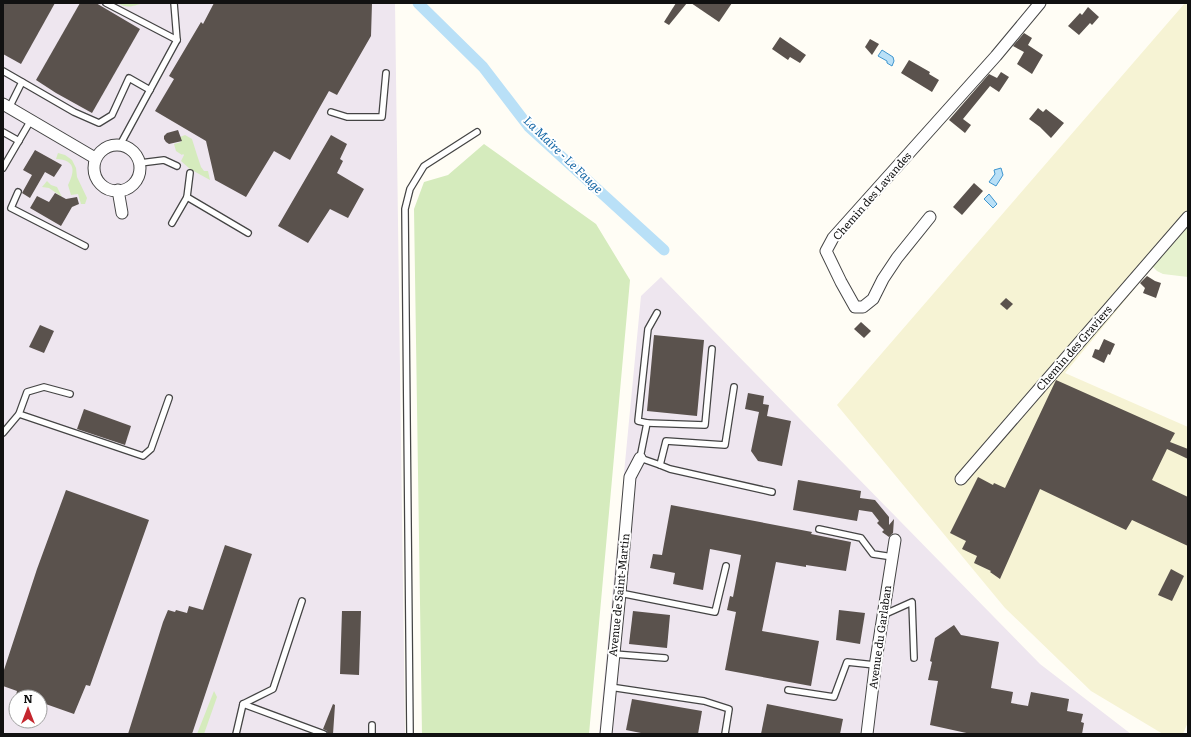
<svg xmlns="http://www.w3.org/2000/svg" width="1191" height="737" viewBox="0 0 1191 737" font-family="Literata,serif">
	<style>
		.industrial { fill: #eee6ef; fill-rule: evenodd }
		.farmland { fill: #f6f3d4 }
		.green { fill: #d5ebbd }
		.pitch { fill: #e6f2cf }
		.water { fill: #b9e0f7; stroke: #3f96cf }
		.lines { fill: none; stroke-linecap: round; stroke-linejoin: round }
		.canal { stroke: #b9e0f7; stroke-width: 11 }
		.building { fill: #5a524d }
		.lane-casing { stroke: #444; stroke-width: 8 }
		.street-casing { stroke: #444; stroke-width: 13 }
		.lane { stroke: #fff; stroke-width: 5.5 }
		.street { stroke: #fff; stroke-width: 11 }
		.labels { text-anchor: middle; stroke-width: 4; stroke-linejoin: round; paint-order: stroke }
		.street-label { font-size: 11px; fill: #111; stroke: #fff }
		.water-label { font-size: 12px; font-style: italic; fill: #1768a6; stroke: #fff }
	</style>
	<rect width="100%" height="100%" fill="#fffdf5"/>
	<g class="industrial">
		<path d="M3 3H395L405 734H3ZM16 697H40V721H16Z"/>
		<polygon points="661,277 1040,664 1131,734 599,734 641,296"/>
	</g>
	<polygon class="farmland" points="1185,3 1188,3 1188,224 1065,373 1188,427 1188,722 1183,734 1163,734 1091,691 1005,608 837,405"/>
	<g class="green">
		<path d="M117 3H144C132 6 128 9 117 3Z"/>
		<polygon points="185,135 192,139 197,155 201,167 204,171 208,171 210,180 190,169 181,161 184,155 183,154 182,155 176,151 174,144 181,142 180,137"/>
		<polygon points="484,144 596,224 630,280 589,734 422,734 414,209 424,182 448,175"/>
		<path d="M58 153 65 155 72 160 76 168 77 177 87 198 85 204H81L78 194 71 195 68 185C75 171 76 160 56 159Z"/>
		<polygon points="47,181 51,185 57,187 62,197 49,188 42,187"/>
		<polygon points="214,691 217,697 204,734 197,734"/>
	</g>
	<polygon class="pitch" points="1188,221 1188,277 1163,274 1157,271 1150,264"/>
	<g class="water">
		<polygon points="882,50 893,57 894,61 892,66 887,63 887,61 878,56"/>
		<polygon points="1001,168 1003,175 996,186 989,182 995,174 994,170"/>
		<polygon points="989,194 997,204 993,208 984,199"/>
	</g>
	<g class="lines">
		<polyline class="canal" points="418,3 483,67 529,127 664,250"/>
	</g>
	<g class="building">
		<polygon points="3,3 55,3 21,64 3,54"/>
		<polygon points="80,3 96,3 140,29 92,113 56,93 36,80"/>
		<polygon points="214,3 372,3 371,36 337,95 329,91 290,160 274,151 246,197 215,180 206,141 155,111 174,79 169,76 201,22 203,24"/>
		<polygon points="676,3 687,3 669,25 664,22"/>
		<polygon points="691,3 732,3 719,22"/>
		<polygon points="1088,7 1099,17 1092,25 1090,23 1079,35 1068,26 1080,13 1082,15"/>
		<polygon points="1024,33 1032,38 1028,45 1043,55 1032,74 1017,64 1024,52 1013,46"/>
		<polygon points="780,37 806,55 800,63 790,57 788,60 772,49"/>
		<polygon points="870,39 879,44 872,55 865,47"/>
		<polygon points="909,60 930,72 929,74 939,80 932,92 901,73"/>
		<polygon points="1001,72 1009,77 999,92 990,86 963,119 971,125 965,133 949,120 989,74 997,78"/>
		<polygon points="1038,108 1043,112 1046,109 1064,123 1051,138 1040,127 1029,119"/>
		<polygon points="178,130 182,141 169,144 166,142 164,139 164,136 167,133"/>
		<polygon points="331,135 347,144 340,159 343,161 337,173 364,189 348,218 330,209 308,243 278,226"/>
		<polygon points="35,150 62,165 54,177 45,172 30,198 22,193 32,175 23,170"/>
		<polygon points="974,183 983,191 962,215 953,207"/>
		<polygon points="55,193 66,199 77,197 79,204 72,207 61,226 30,208 37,196 49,202"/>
		<polygon points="1147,276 1155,281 1161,283 1156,298 1143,293 1145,288 1140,283"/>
		<polygon points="1006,298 1013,304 1007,310 1000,304"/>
		<polygon points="861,322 871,331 864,338 854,329"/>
		<polygon points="40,325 54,331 44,353 29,347"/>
		<polygon points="654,335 704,340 697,416 647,411"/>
		<polygon points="1104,339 1115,344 1110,355 1108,354 1104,363 1092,357 1095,349 1099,350"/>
		<polygon points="1056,380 1175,433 1170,442 1188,449 1188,459 1167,449 1152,480 1188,497 1188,546 1132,520 1126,530 1040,489 1000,579 990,572 991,571 974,563 977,556 962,549 966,541 950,533 978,477 993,485 994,483 1005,488"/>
		<polygon points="748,393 764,396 763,404 769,405 767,416 791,421 782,466 758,461 751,451 759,412 745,409"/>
		<polygon points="84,409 131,426 125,445 77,429"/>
		<polygon points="798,480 861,491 860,498 875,500 889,517 889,525 894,519 893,533 889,537 882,532 884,530 877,523 879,521 872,512 859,510 857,521 793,510"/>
		<polygon points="66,490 149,520 90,686 86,685 74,714 40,702 40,697 23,697 16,695 17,691 3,686 3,673 37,569"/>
		<polygon points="671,505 812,532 811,534 851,542 846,571 806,565 806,567 776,562 762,631 819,641 811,686 725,670 736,612 727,610 730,596 733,597 741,555 710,549 703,590 673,584 675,573 650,568 653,554 662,555"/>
		<polygon points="225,545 252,554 192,734 128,734 163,622 168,610 175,612 176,610 187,613 189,606 203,610"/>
		<polygon points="1171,569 1184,576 1172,601 1158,595"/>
		<polygon points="839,610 865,613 860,644 836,640"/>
		<polygon points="342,611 361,611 359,675 340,674"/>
		<polygon points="633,611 670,615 667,648 629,644"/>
		<polygon points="954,625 961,635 999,642 991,688 1013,692 1011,703 1028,706 1031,692 1069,699 1067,711 1083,714 1081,722 1084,723 1082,734 971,734 930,725 938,681 928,680 932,662 930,661 935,638"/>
		<polygon points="632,699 702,711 698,734 646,734 626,730"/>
		<polygon points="333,704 335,705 333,734 328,734 327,731 323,729"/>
		<polygon points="767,704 843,719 840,734 761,734"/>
	</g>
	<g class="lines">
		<defs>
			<g id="lane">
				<polyline points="106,3 177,40 120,145"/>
				<polyline points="174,3 177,40"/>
				<polyline points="3,71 74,112 99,123 112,115 129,78 150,90"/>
				<polyline points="9,108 22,82"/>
				<polyline points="331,112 347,117 382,117 386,73"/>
				<polyline points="3,132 19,141"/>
				<polyline points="140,163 164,160 177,166"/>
				<polyline points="3,168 31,120"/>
				<polyline points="18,192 11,208 85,246"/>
				<polyline points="187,197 248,233"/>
				<polyline points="172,223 187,197 190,173"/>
				<polyline points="657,313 648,329 638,421 647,423 640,458 660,465 666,441 725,445 734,387"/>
				<polyline points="19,414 143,456 151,449 169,398"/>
				<polyline points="647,423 705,425 712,349"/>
				<polyline points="3,433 19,414 27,392 44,387 70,394"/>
				<polyline points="660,465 670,469 772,492"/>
				<polyline points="819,529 861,538 873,554 893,557"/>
				<polyline points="620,593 715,612 726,566"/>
				<polyline points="883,615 912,602 914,658"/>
				<polyline points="614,654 665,658"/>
				<polyline points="610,687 704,701 729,709 725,734"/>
				<polyline points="788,690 834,697 847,662 875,665"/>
				<polyline points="243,704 324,734"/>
				<polyline points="236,734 243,704 273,689 302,601"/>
				<polyline points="372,734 372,725"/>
				<polyline points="410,734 405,209 410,189 424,166 477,132"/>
			</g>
			<g id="street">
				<polyline points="3,104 95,158"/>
				<circle cx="117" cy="168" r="23"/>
				<polyline points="118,190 122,213"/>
				<polyline points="930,217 897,258 883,279 873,299 863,307 855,307 841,282 826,251 833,238 996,56 1040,3"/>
				<polyline points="961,479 1188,217"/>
				<polyline points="606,734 620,593 630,477 640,458"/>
				<polyline points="867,734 876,660 895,540"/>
			</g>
		</defs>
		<use href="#lane" class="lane-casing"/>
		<use href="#street" class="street-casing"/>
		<use href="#lane" class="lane"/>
		<use href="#street" class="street"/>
	</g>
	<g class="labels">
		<g class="street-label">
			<text transform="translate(872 196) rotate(-49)" y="4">Chemin des Lavandes</text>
			<text transform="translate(1074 348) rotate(-49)" y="4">Chemin des Graviers</text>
			<text transform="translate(619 595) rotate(-84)" y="4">Avenue de Saint-Martin</text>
			<text transform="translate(880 637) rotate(-82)" y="4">Avenue du Garlaban</text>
		</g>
		<g class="water-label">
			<text transform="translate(563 155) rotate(44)" y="4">La Maïre - Le Fauge</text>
		</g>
	</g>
	<rect width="1191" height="737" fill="none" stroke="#111111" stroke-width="8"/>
	<g transform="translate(28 709)"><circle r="19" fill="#ffffff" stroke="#a0a0a0"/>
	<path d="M0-3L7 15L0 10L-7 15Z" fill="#c4262e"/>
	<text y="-6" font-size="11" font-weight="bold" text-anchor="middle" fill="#111111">N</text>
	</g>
</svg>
